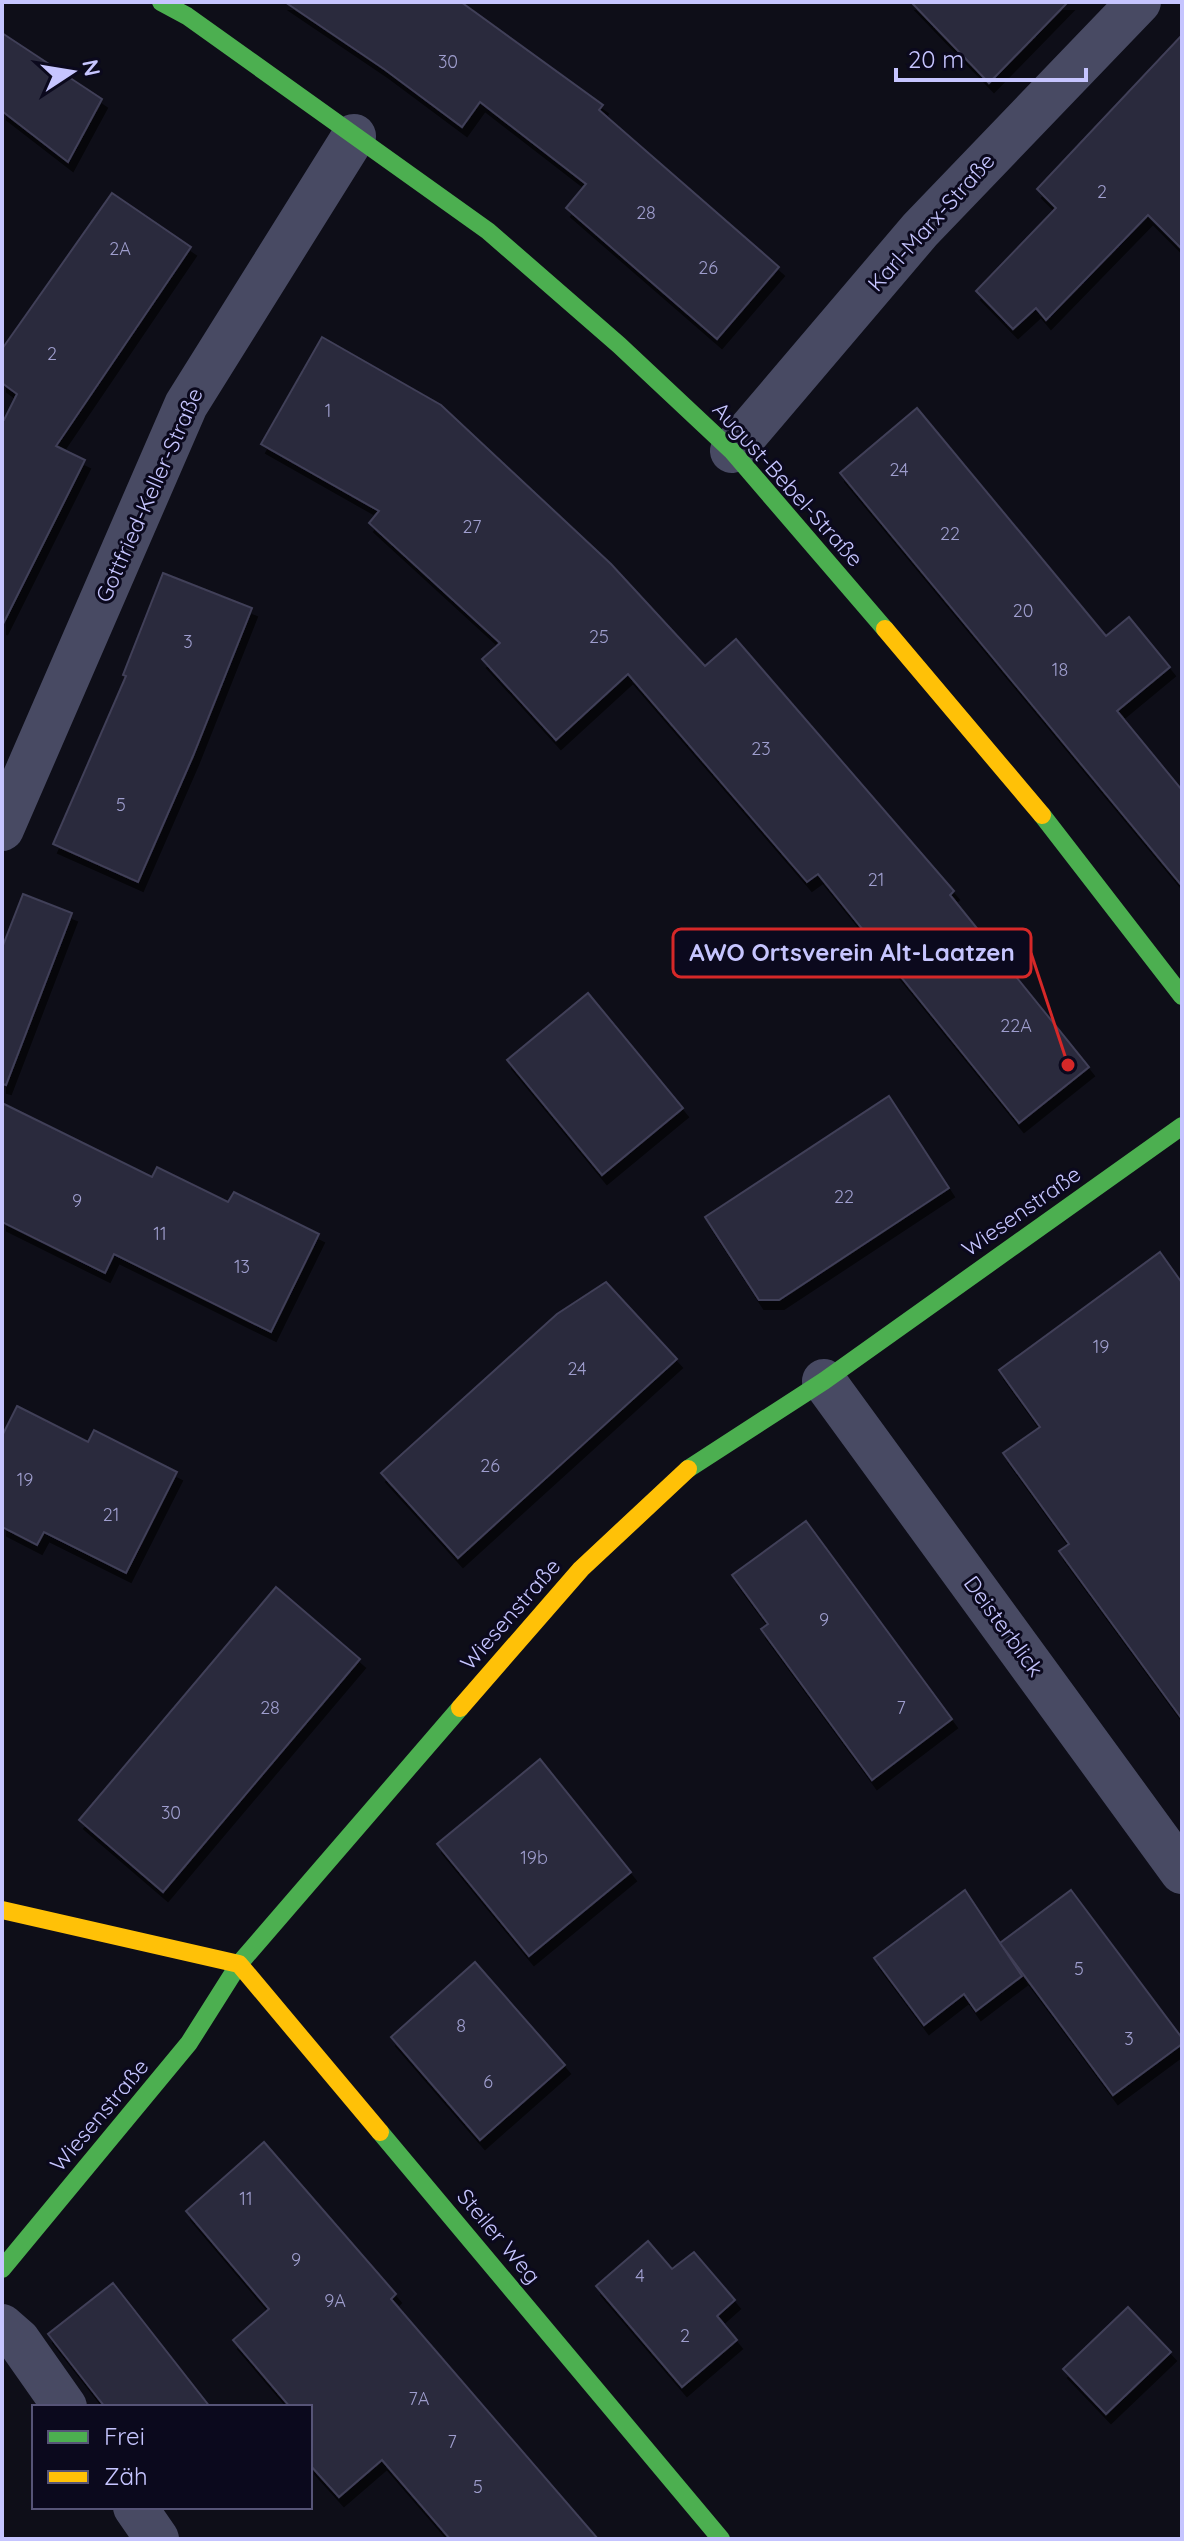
<svg xmlns="http://www.w3.org/2000/svg" width="1184" height="2541" viewBox="0 0 1184 2541" font-family="Quicksand,sans-serif">
	<style>
		.building { fill: #2b2a3c; stroke: #403f58; stroke-width: 2; filter: url(#shadow) }
		.lines { fill: none; stroke-linecap: round; stroke-linejoin: round }
		.street { stroke: #484a63; stroke-width: 44 }
		.fast { stroke: #4caf50; stroke-width: 18 }
		.slow { stroke: #ffc107; stroke-width: 18 }
		.labels { text-anchor: middle; stroke-width: 6; stroke-linejoin: round; paint-order: stroke }
		.number-label { font-size: 18px; fill: #9f9ece }
		.street-label { font-size: 22px; fill: #c6c5ff; stroke: #0b091d }
		.leader { fill: none; stroke: #d62828; stroke-width: 3 }
		.callout-dot { fill: #d62828; stroke: #0b091d; stroke-width: 3 }
		.callout { fill: #0b091d; stroke: #d62828; stroke-width: 3 }
		.callout-label { font-size: 24px; text-anchor: middle; font-weight: bold; fill: #c6c5ff }
	</style>
	<defs>
		<filter id="shadow"><feDropShadow dx="5" dy="9" stdDeviation="0" flood-color="#0009"/></filter>
	</defs>
	<rect width="100%" height="100%" fill="#0e0e18"/>
	<g class="building">
		<polygon points="285,2 461,2 603,105 599,110 779,267 717,339 566,208 586,184 480,102 462,127 384,69"/>
		<polygon points="911,2 1068,2 989,83"/>
		<polygon points="2,33 102,99 68,162 2,111"/>
		<polygon points="1182,35 1182,249 1148,215 1046,320 1036,308 1013,329 976,291 1056,208 1037,189"/>
		<polygon points="112,193 191,247 56,446 85,460 2,626 2,419 4,420 17,394 2,383 2,349"/>
		<polygon points="322,337 441,405 611,564 705,666 736,639 954,891 950,895 1089,1067 1019,1123 818,874 807,882 628,674 556,740 482,659 500,643 369,523 379,511 261,444"/>
		<polygon points="917,408 1106,636 1129,617 1170,667 1117,711 1182,790 1182,886 840,473"/>
		<polygon points="163,573 252,608 193,756 138,882 53,844 126,676 123,675"/>
		<polygon points="23,894 72,913 6,1085 2,1084 2,948"/>
		<polygon points="588,993 683,1108 602,1175 507,1060"/>
		<polygon points="889,1096 949,1188 779,1300 759,1300 705,1217"/>
		<polygon points="2,1103 152,1177 157,1167 228,1202 234,1192 319,1234 271,1332 114,1254 105,1273 2,1222"/>
		<polygon points="1160,1252 1182,1283 1182,1719 1059,1551 1069,1544 1003,1453 1040,1427 999,1370"/>
		<polygon points="606,1282 677,1359 458,1558 381,1473 557,1314"/>
		<polygon points="17,1406 88,1442 94,1430 177,1472 126,1573 44,1532 37,1545 2,1527 2,1436"/>
		<polygon points="806,1521 952,1719 872,1780 761,1629 768,1624 732,1575"/>
		<polygon points="276,1587 360,1659 163,1892 79,1820"/>
		<polygon points="540,1759 631,1872 529,1956 437,1844"/>
		<polygon points="965,1890 1022,1976 976,2011 964,1994 924,2025 874,1958"/>
		<polygon points="1071,1890 1182,2038 1182,2044 1113,2095 1000,1943"/>
		<polygon points="475,1962 565,2065 480,2140 391,2037"/>
		<polygon points="264,2142 396,2294 391,2299 598,2539 450,2539 382,2460 339,2497 310,2465 310,2407 290,2407 233,2340 269,2309 186,2211"/>
		<polygon points="648,2241 672,2269 694,2252 735,2300 717,2316 737,2340 682,2387 596,2286"/>
		<polygon points="113,2283 210,2407 105,2407 48,2334"/>
		<polygon points="1128,2307 1171,2352 1106,2414 1063,2369"/>
	</g>
	<g class="lines">
		<g class="street">
			<polyline points="732,451 920,230 1139,2"/>
			<polyline points="2,829 186,405 354,136"/>
			<polyline points="824,1381 1182,1872"/>
			<polyline points="2,2326 18,2340 65,2407"/>
			<polyline points="135,2507 157,2539"/>
		</g>
		<g class="fast">
			<polyline points="161,2 187,16 488,231 619,345 732,451 885,629"/>
			<polyline points="1042,815 1182,996"/>
			<polyline points="688,1469 824,1381 1182,1126"/>
			<polyline points="380,2132 721,2539"/>
			<polyline points="2,2269 189,2043 239,1964 460,1708"/>
		</g>
		<g class="slow">
			<polyline points="885,629 1042,815"/>
			<polyline points="460,1708 581,1569 688,1469"/>
			<polyline points="2,1910 239,1964 380,2132"/>
		</g>
	</g>
	<g class="labels">
		<g class="number-label">
			<text x="448" y="68">30</text>
			<text x="1102" y="198">2</text>
			<text x="646" y="219">28</text>
			<text x="120" y="255">2A</text>
			<text x="708" y="274">26</text>
			<text x="52" y="360">2</text>
			<text x="328" y="417">1</text>
			<text x="899" y="476">24</text>
			<text x="472" y="533">27</text>
			<text x="950" y="540">22</text>
			<text x="1023" y="617">20</text>
			<text x="599" y="643">25</text>
			<text x="188" y="648">3</text>
			<text x="1060" y="676">18</text>
			<text x="761" y="755">23</text>
			<text x="121" y="811">5</text>
			<text x="876" y="886">21</text>
			<text x="1016" y="1032">22A</text>
			<text x="844" y="1203">22</text>
			<text x="77" y="1207">9</text>
			<text x="160" y="1240">11</text>
			<text x="242" y="1273">13</text>
			<text x="1101" y="1353">19</text>
			<text x="577" y="1375">24</text>
			<text x="490" y="1472">26</text>
			<text x="25" y="1486">19</text>
			<text x="111" y="1521">21</text>
			<text x="824" y="1626">9</text>
			<text x="270" y="1714">28</text>
			<text x="901" y="1714">7</text>
			<text x="171" y="1819">30</text>
			<text x="534" y="1864">19b</text>
			<text x="1079" y="1975">5</text>
			<text x="461" y="2032">8</text>
			<text x="1129" y="2045">3</text>
			<text x="488" y="2088">6</text>
			<text x="246" y="2205">11</text>
			<text x="296" y="2266">9</text>
			<text x="640" y="2282">4</text>
			<text x="335" y="2307">9A</text>
			<text x="685" y="2342">2</text>
			<text x="419" y="2405">7A</text>
			<text x="452" y="2448">7</text>
			<text x="478" y="2493">5</text>
		</g>
		<g class="street-label">
			<text transform="translate(931 222) rotate(-48)" y="8">Karl-Marx-Straße</text>
			<text transform="translate(788 484) rotate(48)" y="8">August-Bebel-Straße</text>
			<text transform="translate(149 495) rotate(-66)" y="8">Gottfried-Keller-Straße</text>
			<text transform="translate(1021 1211) rotate(-35)" y="8">Wiesenstraße</text>
			<text transform="translate(510 1614) rotate(-49)" y="8">Wiesenstraße</text>
			<text transform="translate(1004 1626) rotate(54)" y="8">Deisterblick</text>
			<text transform="translate(99 2115) rotate(-50)" y="8">Wiesenstraße</text>
			<text transform="translate(499 2236) rotate(50)" y="8">Steiler Weg</text>
		</g>
	</g>
	<path class="leader" d="M1068 1065L1031 953"/>
	<circle class="callout-dot" cx="1068" cy="1065" r="8"/>
	<rect class="callout" x="673" y="929" width="358" height="48" rx="8"/>
	<g class="callout-label">
		<text x="852" y="961">AWO Ortsverein Alt-Laatzen</text>
	</g>
	<rect width="1184" height="2541" fill="none" stroke="#c6c5ff" stroke-width="8"/>
	<rect x="32" y="2405" width="280" height="104" fill="#0b091d" stroke="#565477" stroke-width="2"/>
	<rect x="48" y="2431" width="40" height="12" fill="#4caf50" stroke="#565477" stroke-width="2"/>
	<text x="104" y="2445" font-size="24" fill="#c6c5ff">Frei</text>
	<rect x="48" y="2471" width="40" height="12" fill="#ffc107" stroke="#565477" stroke-width="2"/>
	<text x="104" y="2485" font-size="24" fill="#c6c5ff">Zäh</text>
	<g transform="translate(72 72) rotate(78)" stroke="#0b091d" stroke-width="6" paint-order="stroke">
	<path d="M0-6L14 30L0 20L-14 30Z" fill="#c6c5ff"/>
	<text y="-12" font-size="22" font-weight="bold" text-anchor="middle" fill="#c6c5ff">N</text>
	</g>
	<path d="M896 68v12h190v-12" fill="none" stroke="#c6c5ff" stroke-width="4"/>
	<text x="908" y="68" font-size="24" fill="#c6c5ff" stroke="#0b091d" stroke-width="6" paint-order="stroke">20 m</text>
</svg>
